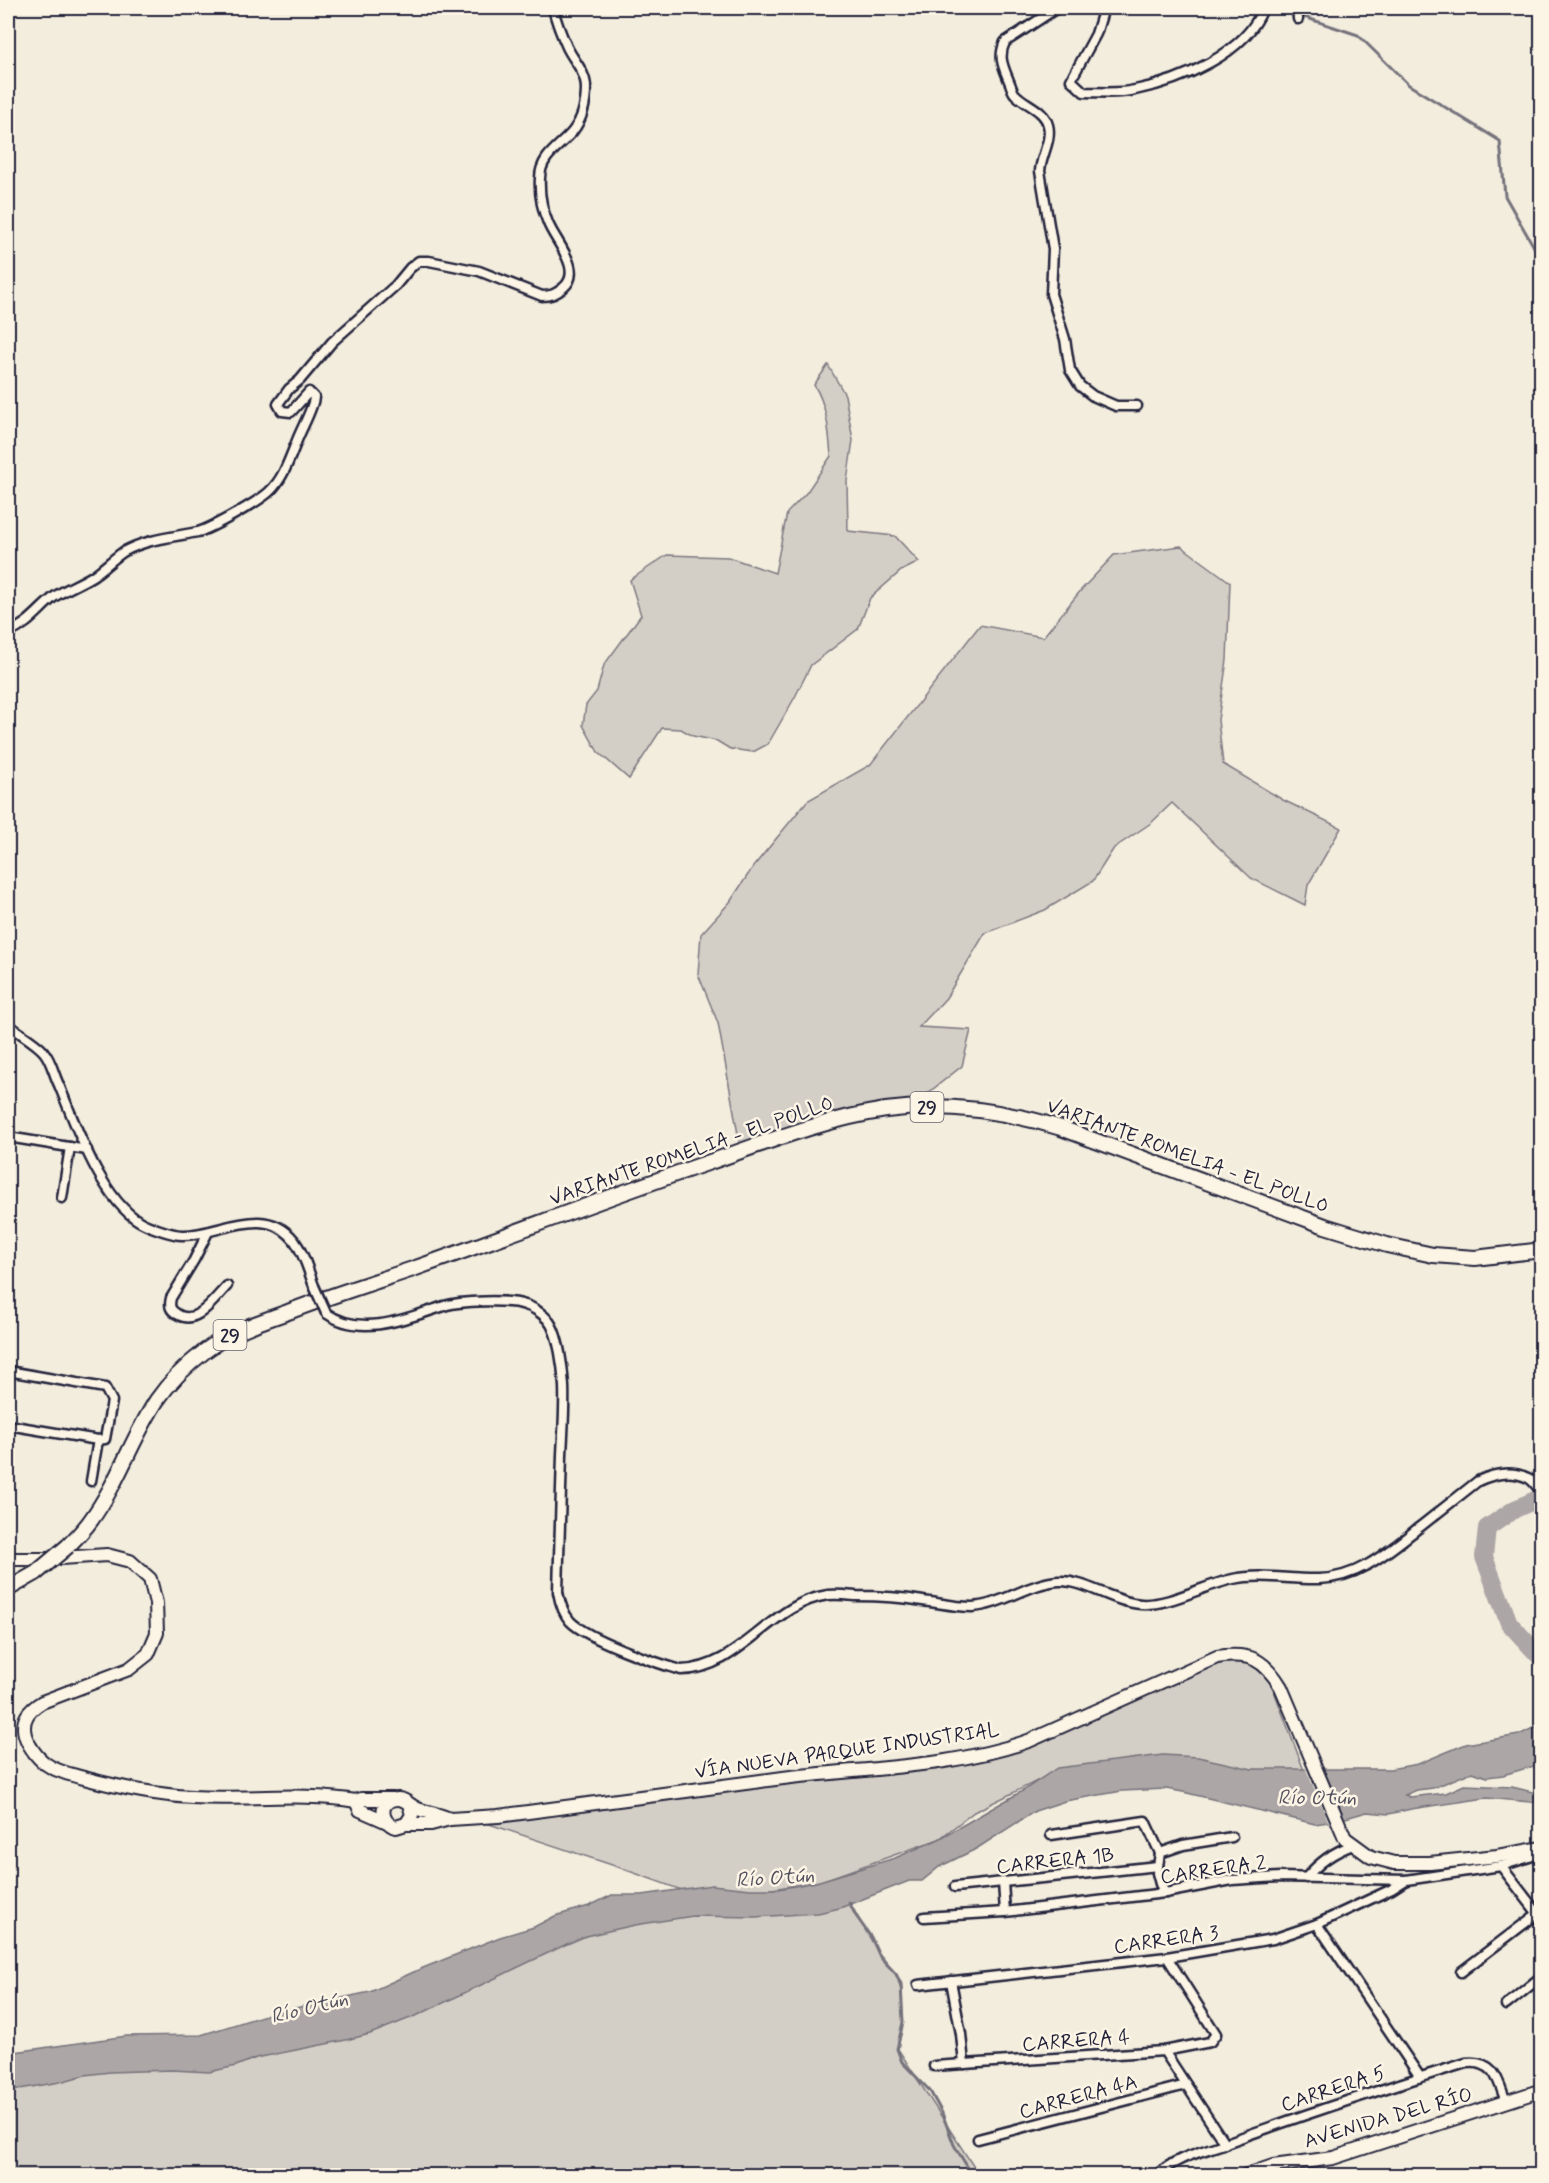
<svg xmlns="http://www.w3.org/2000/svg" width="1549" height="2183" viewBox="0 0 1549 2183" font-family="Mynerve,sans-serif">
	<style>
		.built { fill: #e3ded2 }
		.green { fill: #d4cfc6; stroke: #7b7880; stroke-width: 1.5 }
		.water { fill: #aca7a6; stroke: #75727b; stroke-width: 1.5 }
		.pier { fill: #f3edde }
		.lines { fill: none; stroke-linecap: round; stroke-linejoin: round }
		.stream { stroke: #75727b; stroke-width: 3 }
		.river { stroke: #aca7a6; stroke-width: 18 }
		.minor-casing { stroke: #22223b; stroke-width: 13 }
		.secondary-casing { stroke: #22223b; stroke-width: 16 }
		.trunk-casing { stroke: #22223b; stroke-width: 18 }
		.minor { stroke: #fcf5e5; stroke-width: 8 }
		.secondary { stroke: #fcf5e5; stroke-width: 12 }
		.trunk { stroke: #fcf5e5; stroke-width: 14 }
		.minor-bridge-casing { stroke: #22223b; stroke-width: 13; stroke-linecap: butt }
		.trunk-bridge-casing { stroke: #22223b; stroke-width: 18; stroke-linecap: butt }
		.minor-bridge { stroke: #fcf5e5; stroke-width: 8 }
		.trunk-bridge { stroke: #fcf5e5; stroke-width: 14 }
		.labels { text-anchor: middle; stroke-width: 5; stroke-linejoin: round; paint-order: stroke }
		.shield { fill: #fcf5e5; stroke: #63616e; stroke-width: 1.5 }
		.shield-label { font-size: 18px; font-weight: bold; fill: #22223b }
		.street-label { font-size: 20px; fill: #22223b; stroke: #fcf5e5 }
		.water-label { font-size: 21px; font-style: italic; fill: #525160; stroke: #fcf5e5 }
	</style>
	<rect width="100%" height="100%" fill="#f3edde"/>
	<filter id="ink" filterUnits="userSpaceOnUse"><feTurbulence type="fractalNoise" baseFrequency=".0167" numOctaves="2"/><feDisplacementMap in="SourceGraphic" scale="12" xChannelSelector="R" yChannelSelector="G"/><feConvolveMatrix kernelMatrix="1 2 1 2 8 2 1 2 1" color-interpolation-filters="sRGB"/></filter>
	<g filter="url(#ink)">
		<g class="built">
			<polygon points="1541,1556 1542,1612 1541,1612 1536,1606 1534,1568"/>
			<polygon points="1317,2161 1319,2175 1244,2176"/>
		</g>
		<g class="green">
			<path d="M828 365 845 395 853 440 847 481 848 531 895 536 919 562 901 571 870 598 858 629 811 665 795 697 768 744 753 752 730 749 717 741 693 736 681 729 662 728 629 779 598 752 583 725 586 705 597 691 604 665 641 615 630 580 667 555 728 557 775 573 787 513 807 492 831 456C829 432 827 405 814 385Z"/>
			<polygon points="1181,546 1230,582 1227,660 1218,720 1223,764 1283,800 1341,828 1308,885 1305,905 1251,878 1172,803 1151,823 1114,848 1093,881 1045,910 985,933 946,998 919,1027 971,1030 962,1066 909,1108 741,1151 718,1023 698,974 701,934 730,902 753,867 807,801 870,765 980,625 1043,637 1082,589 1114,555"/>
			<polygon points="1217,1657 1248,1657 1269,1678 1311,1789 1133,1759 1047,1776 974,1812 939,1839 821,1881 728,1896 843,1891 878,1952 896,1974 901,1990 903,2022 898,2049 979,2175 8,2175 8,2074 186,2053 496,1957 715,1902 615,1866 480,1821 1002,1751"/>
		</g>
		<polygon class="water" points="1541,1724 1541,1764 1503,1775 1487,1777 1472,1772 1433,1788 1417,1790 1405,1795 1410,1797 1446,1793 1464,1785 1512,1787 1541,1794 1541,1803 1486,1798 1411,1809 1389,1814 1367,1812 1335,1821 1315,1824 1183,1792 1166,1789 1122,1791 1065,1801 1035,1811 976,1849 939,1867 922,1881 909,1881 840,1908 818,1913 755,1917 693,1916 635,1925 586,1936 567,1944 418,2015 370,2034 346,2040 256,2058 236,2066 209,2072 172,2070 110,2072 85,2075 60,2082 8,2091 8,2053 127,2036 201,2035 272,2013 370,1992 418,1970 500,1937 534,1927 555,1916 589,1906 612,1895 642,1895 712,1885 751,1889 778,1889 816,1882 895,1858 939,1839 1024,1790 1057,1768 1163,1755 1198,1757 1252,1769 1390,1769 1418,1764 1466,1744 1519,1735"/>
		<polygon class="pier" points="1305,1767 1323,1767 1346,1821 1330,1825"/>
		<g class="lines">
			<g class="stream">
				<polyline points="1283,8 1289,12 1358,35 1409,85 1500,141 1505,196 1542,261"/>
				<polyline points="849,1902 856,1916 871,1937 880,1957 896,1974 901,1984 903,2022 897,2049 902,2062 930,2091 942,2113 954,2145 973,2176"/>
			</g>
			<polyline class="river" points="1542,1497 1515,1509 1487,1528 1484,1557 1509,1623 1542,1659"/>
			<defs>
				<g id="minor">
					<path d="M1057 8 1005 42C998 57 1003 66 1009 81 1011 85 1012 91 1015 94 1025 105 1044 109 1048 125 1052 140 1041 156 1040 171L1053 249 1051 294 1065 339 1070 370 1080 386 1093 396 1116 406H1137"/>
					<path d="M1104 8 1096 34 1071 80 1084 92C1101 92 1119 94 1135 90 1180 81 1246 54 1263 8"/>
					<polyline points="1297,8 1298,19"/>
					<path d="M8 633C28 625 38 610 54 597 67 588 82 583 94 575 104 568 113 559 123 552 146 539 173 537 198 532 212 528 260 501 270 491 283 479 289 460 296 443 300 431 314 407 314 397L309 392 291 412 282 411 278 404 289 389 300 380 332 342 396 285 410 268 419 261H429L479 271 542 296C551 296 556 294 563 288 585 271 554 240 548 223 542 209 539 193 540 178 540 156 561 146 573 131 583 118 586 103 586 88 586 72 573 60 567 47 561 34 556 21 553 8"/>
					<path d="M8 1024C17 1032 37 1043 44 1052 51 1060 54 1075 59 1085 76 1126 101 1198 139 1221 147 1226 172 1235 182 1235 219 1236 263 1202 294 1240 304 1253 308 1270 314 1286"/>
					<polyline points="8,1137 87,1150"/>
					<polyline points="62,1198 70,1147"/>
					<path d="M208 1232 194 1260 171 1298C169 1306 170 1310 177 1314 196 1327 214 1299 227 1286"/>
					<path d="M326 1313C361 1338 408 1318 444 1306 459 1301 511 1299 525 1305 533 1307 543 1314 548 1320 559 1333 563 1369 564 1386 565 1408 563 1432 562 1455 561 1500 559 1546 558 1592 560 1603 563 1613 570 1621 587 1639 656 1663 681 1670 741 1669 770 1603 828 1595 836 1594 846 1595 855 1596 878 1596 900 1597 923 1601 939 1603 956 1607 972 1607 1003 1605 1028 1583 1059 1581 1085 1580 1112 1602 1141 1604 1169 1606 1204 1585 1233 1579 1262 1573 1289 1580 1319 1579 1360 1578 1390 1550 1421 1526 1440 1511 1459 1496 1478 1481 1493 1474 1512 1470 1528 1478 1533 1480 1538 1488 1542 1493"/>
					<polyline points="8,1371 105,1388 112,1401 105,1439 98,1440 8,1425"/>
					<polyline points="91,1481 98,1440"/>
					<polyline points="1051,1835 1145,1821 1160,1853 1157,1873 1160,1884 1165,1893"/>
					<polyline points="1160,1853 1183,1845 1232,1837"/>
					<polyline points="1501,1866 1542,1919"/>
					<path d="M1306 1878C1319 1862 1333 1852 1353 1845"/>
					<polyline points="1003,1882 1005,1912"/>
					<polyline points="955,1887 1158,1866"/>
					<polyline points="924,1917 1005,1912 1165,1893 1232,1880 1280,1877 1406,1880 1501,1866 1542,1853"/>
					<polyline points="1317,1924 1420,2077"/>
					<polyline points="1461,1972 1537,1914 1542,1913"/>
					<polyline points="951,1981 961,2034 964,2064"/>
					<polyline points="918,1985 1167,1957 1273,1939 1317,1924 1392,1889 1406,1880"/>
					<polyline points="1506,2005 1542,1976"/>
					<polyline points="1164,2051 1225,2144"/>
					<polyline points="934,2066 1164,2051 1210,2042 1216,2034 1167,1957"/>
					<polyline points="978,2139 1186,2085"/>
					<path d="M1156 2176C1175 2157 1202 2152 1226 2143 1305 2114 1385 2088 1466 2063 1495 2060 1498 2080 1506 2102"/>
				</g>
				<g id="secondary">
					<path d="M8 1559H46L107 1555 130 1561 150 1579 156 1603 157 1633 148 1654 129 1669 42 1702C29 1710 21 1719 25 1735 28 1745 37 1758 46 1764 55 1771 69 1774 80 1777 117 1787 154 1795 192 1797 247 1800 302 1792 356 1801L361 1799H393"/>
					<polyline points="356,1801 360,1810 385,1821"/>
					<path d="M409 1804 412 1815 406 1824 396 1827C380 1823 378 1800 397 1799 405 1798 410 1806 418 1809 429 1813 439 1814 450 1819"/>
					<path d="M406 1824H431L450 1819 498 1816C593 1804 688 1790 783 1778 864 1768 954 1768 1031 1740L1217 1657C1250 1652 1264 1659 1281 1687L1345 1838 1371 1857 1394 1863H1430L1497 1856 1542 1848"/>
					<polyline points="1244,2176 1273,2166 1333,2158 1542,2090"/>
				</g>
				<g id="trunk">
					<path d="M68 1546C76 1538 84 1530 91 1520 118 1483 132 1438 157 1400 170 1381 187 1365 205 1351 230 1332 259 1322 288 1312 329 1296 371 1283 413 1269 512 1234 610 1196 710 1162 767 1142 825 1119 886 1110 944 1102 1005 1111 1061 1128L1325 1226 1387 1245 1433 1255 1475 1258 1542 1250"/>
					<polyline points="8,1589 36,1573"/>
				</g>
			</defs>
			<use href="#minor" class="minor-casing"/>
			<use href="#secondary" class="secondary-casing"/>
			<use href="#trunk" class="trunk-casing"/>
			<use href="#minor" class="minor"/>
			<use href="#secondary" class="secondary"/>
			<use href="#trunk" class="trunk"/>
			<defs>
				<polyline id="minor-bridge" points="314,1286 326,1313"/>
				<polyline id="trunk-bridge" points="36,1573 68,1546"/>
			</defs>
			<use href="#minor-bridge" class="minor-bridge-casing"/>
			<use href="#trunk-bridge" class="trunk-bridge-casing"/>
			<use href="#minor-bridge" class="minor-bridge"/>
			<use href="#trunk-bridge" class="trunk-bridge"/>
		</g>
	</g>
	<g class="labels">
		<g class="shield">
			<rect x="910.5" y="1092" width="33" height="30" rx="4.5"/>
			<rect x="213.5" y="1320" width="33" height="30" rx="4.5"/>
		</g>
		<g class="shield-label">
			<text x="927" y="1113">29</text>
			<text x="230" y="1341">29</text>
		</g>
		<g class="street-label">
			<text transform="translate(691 1150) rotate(-19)" y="7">VARIANTE ROMELIA - EL POLLO</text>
			<text transform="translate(1188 1155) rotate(20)" y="7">VARIANTE ROMELIA - EL POLLO</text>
			<text transform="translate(847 1750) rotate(-8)" y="7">VÍA NUEVA PARQUE INDUSTRIAL</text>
			<text transform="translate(1055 1860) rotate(-6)" y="7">CARRERA 1B</text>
			<text transform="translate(1213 1869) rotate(-8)" y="7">CARRERA 2</text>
			<text transform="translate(1166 1939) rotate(-8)" y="7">CARRERA 3</text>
			<text transform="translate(1076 2040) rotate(-4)" y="7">CARRERA 4</text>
			<text transform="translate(1333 2088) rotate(-18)" y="7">CARRERA 5</text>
			<text transform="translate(1078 2096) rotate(-15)" y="7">CARRERA 4A</text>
			<text transform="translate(1388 2117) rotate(-16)" y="7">AVENIDA DEL RÍO</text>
		</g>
		<g class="water-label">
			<text x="1317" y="1804">Río Otún</text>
			<text transform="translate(775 1877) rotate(-4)" y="7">Río Otún</text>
			<text transform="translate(309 2007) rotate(-14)" y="7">Río Otún</text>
		</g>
	</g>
	<rect width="1549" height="2183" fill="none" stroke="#fcf5e5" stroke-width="30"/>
	<rect x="15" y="15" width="1519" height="2153" fill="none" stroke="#22223b" stroke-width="2" filter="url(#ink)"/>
</svg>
